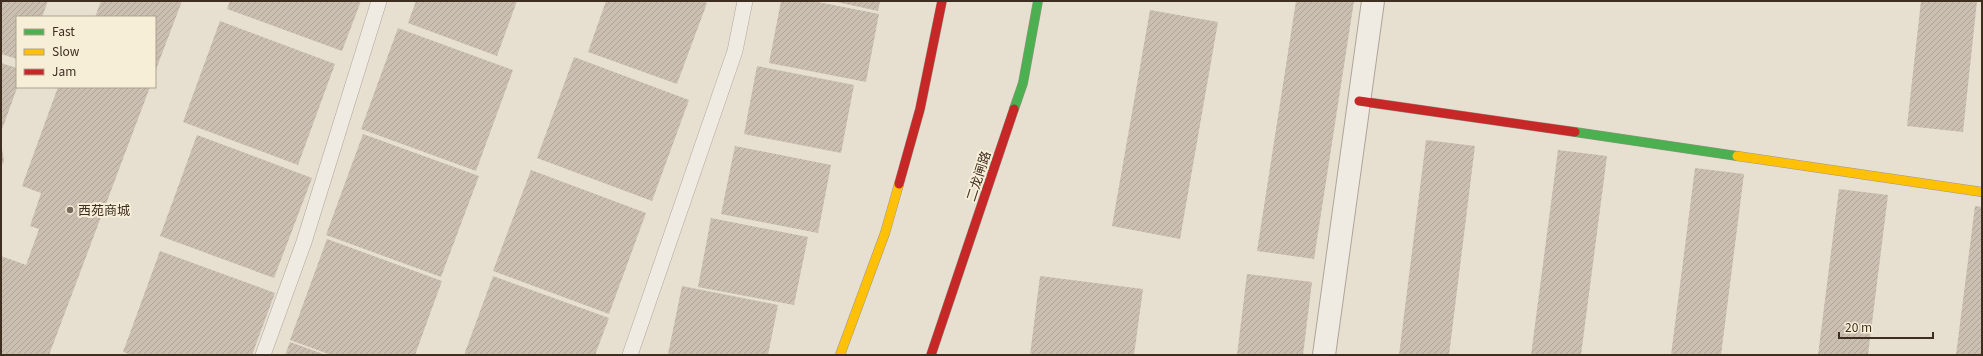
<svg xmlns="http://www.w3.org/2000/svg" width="1983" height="356" viewBox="0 0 1983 356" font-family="Georgia,'Noto Sans SC',serif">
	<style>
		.building { fill: url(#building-hatch) }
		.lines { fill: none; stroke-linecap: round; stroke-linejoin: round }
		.lane-casing { stroke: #ada599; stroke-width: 16 }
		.street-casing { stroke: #ada599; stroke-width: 24 }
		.fast-casing { stroke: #9c958a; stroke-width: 10 }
		.slow-casing { stroke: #9c958a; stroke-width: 10 }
		.jam-casing { stroke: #9c958a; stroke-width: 10 }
		.lane { stroke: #efebe3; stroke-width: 15 }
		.street { stroke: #efebe3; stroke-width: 22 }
		.fast { stroke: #4caf50; stroke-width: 9 }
		.slow { stroke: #ffc107; stroke-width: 9 }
		.jam { stroke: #c62828; stroke-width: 9 }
		.poi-dot { fill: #786c5e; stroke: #f7eed8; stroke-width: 1.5 }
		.labels { text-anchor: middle; stroke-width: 4; stroke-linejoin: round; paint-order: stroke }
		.street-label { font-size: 13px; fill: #3d2e20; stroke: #f7eed8 }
		.poi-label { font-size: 13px; fill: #3d2e20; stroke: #f7eed8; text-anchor: start }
	</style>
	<defs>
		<pattern id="building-hatch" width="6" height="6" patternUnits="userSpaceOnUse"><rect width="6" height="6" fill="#cbbfb2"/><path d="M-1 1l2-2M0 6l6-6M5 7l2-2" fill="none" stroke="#afa499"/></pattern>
	</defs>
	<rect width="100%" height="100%" fill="#e7e0d1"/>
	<g class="building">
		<polygon points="1,1 48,1 42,17 17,17 17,59 1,54"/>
		<polygon points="101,1 182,1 155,72 155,17 95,17"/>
		<polygon points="230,1 361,1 342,51 227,9"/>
		<polygon points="416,1 517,1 497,56 408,23"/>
		<polygon points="606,1 701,1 707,3 677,84 588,52"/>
		<polygon points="781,1 813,1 879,14 866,82 769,63"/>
		<polygon points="832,1 880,1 878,11"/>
		<polygon points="1296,1 1354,1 1314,259 1257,251"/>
		<polygon points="1921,1 1977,1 1963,132 1907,126"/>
		<polygon points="1150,10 1218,22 1180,239 1112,226"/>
		<polygon points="220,21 335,64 298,165 183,122"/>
		<polygon points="398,28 513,70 476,171 361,129"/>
		<polygon points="574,57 689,100 652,201 537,158"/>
		<polygon points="1,63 17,68 17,88 1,132"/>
		<polygon points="757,66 854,85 841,153 744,134"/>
		<polygon points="58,87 150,87 49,355 1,355 1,256 26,265 39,229 30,226 41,193 22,186"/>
		<polygon points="363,134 479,176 441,277 326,235"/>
		<polygon points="197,135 312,178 274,278 160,236"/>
		<polygon points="1426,140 1475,146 1449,355 1399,355"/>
		<polygon points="1,143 4,161 1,167"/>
		<polygon points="735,146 831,165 818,233 721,214"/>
		<polygon points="1558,150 1607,156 1581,355 1531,355"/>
		<polygon points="1695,168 1744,174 1721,355 1671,355"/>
		<polygon points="531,170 646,213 609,314 493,271"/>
		<polygon points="1839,189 1888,195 1868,355 1818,355"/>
		<polygon points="1975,206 1982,207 1982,355 1956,355"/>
		<polygon points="711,218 808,237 794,305 698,287"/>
		<polygon points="327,239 442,281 415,355 331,355 290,340"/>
		<polygon points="160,251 275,293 252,355 132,355 123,352"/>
		<polygon points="1247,274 1312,282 1303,355 1237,355"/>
		<polygon points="493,276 609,318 595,355 464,355"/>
		<polygon points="1040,276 1143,289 1134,355 1030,355"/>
		<polygon points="682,286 778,305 768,355 668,354"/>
		<polygon points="290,342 326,355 285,355"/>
	</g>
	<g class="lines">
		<defs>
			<g id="lane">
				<polyline points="263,355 304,242 379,1"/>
				<polyline points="630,355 735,51 745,1"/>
			</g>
			<polyline id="street" points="1324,355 1373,1"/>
			<g id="fast">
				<polyline points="1014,109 1023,83 1038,1"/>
				<polyline points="1575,132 1737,156"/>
			</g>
			<g id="slow">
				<polyline points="1737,156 1982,192"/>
				<polyline points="840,355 885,233 899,184"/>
			</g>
			<g id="jam">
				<polyline points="1359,101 1575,132"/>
				<polyline points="899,184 920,109 942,1"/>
				<polyline points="931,355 1014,109"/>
			</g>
		</defs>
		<use href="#lane" class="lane-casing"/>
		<use href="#street" class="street-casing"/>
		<use href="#fast" class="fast-casing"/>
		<use href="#slow" class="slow-casing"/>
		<use href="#jam" class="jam-casing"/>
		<use href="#lane" class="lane"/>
		<use href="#street" class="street"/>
		<use href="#fast" class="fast"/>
		<use href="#slow" class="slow"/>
		<use href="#jam" class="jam"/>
	</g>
	<circle class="poi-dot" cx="70" cy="210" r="4"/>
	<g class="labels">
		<g class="street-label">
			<text transform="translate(978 176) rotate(-72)" y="5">二龙闸路</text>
		</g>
		<g class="poi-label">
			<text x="78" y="215">西苑商城</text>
		</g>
	</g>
	<rect width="1983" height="356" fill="none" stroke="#3d2e20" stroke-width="4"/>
	<rect x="16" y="16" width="140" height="72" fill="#f7eed8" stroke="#ada18e"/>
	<rect x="24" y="29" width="20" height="6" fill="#4caf50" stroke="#ada18e"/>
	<text x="52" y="36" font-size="12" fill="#3d2e20">Fast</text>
	<rect x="24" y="49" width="20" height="6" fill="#ffc107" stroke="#ada18e"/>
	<text x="52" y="56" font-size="12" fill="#3d2e20">Slow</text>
	<rect x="24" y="69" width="20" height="6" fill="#c62828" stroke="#ada18e"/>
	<text x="52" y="76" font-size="12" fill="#3d2e20">Jam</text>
	<path d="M1839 332v6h94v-6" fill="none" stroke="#3d2e20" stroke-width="2"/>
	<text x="1845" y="332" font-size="12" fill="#3d2e20" stroke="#f7eed8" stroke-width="3" paint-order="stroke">20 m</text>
</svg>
